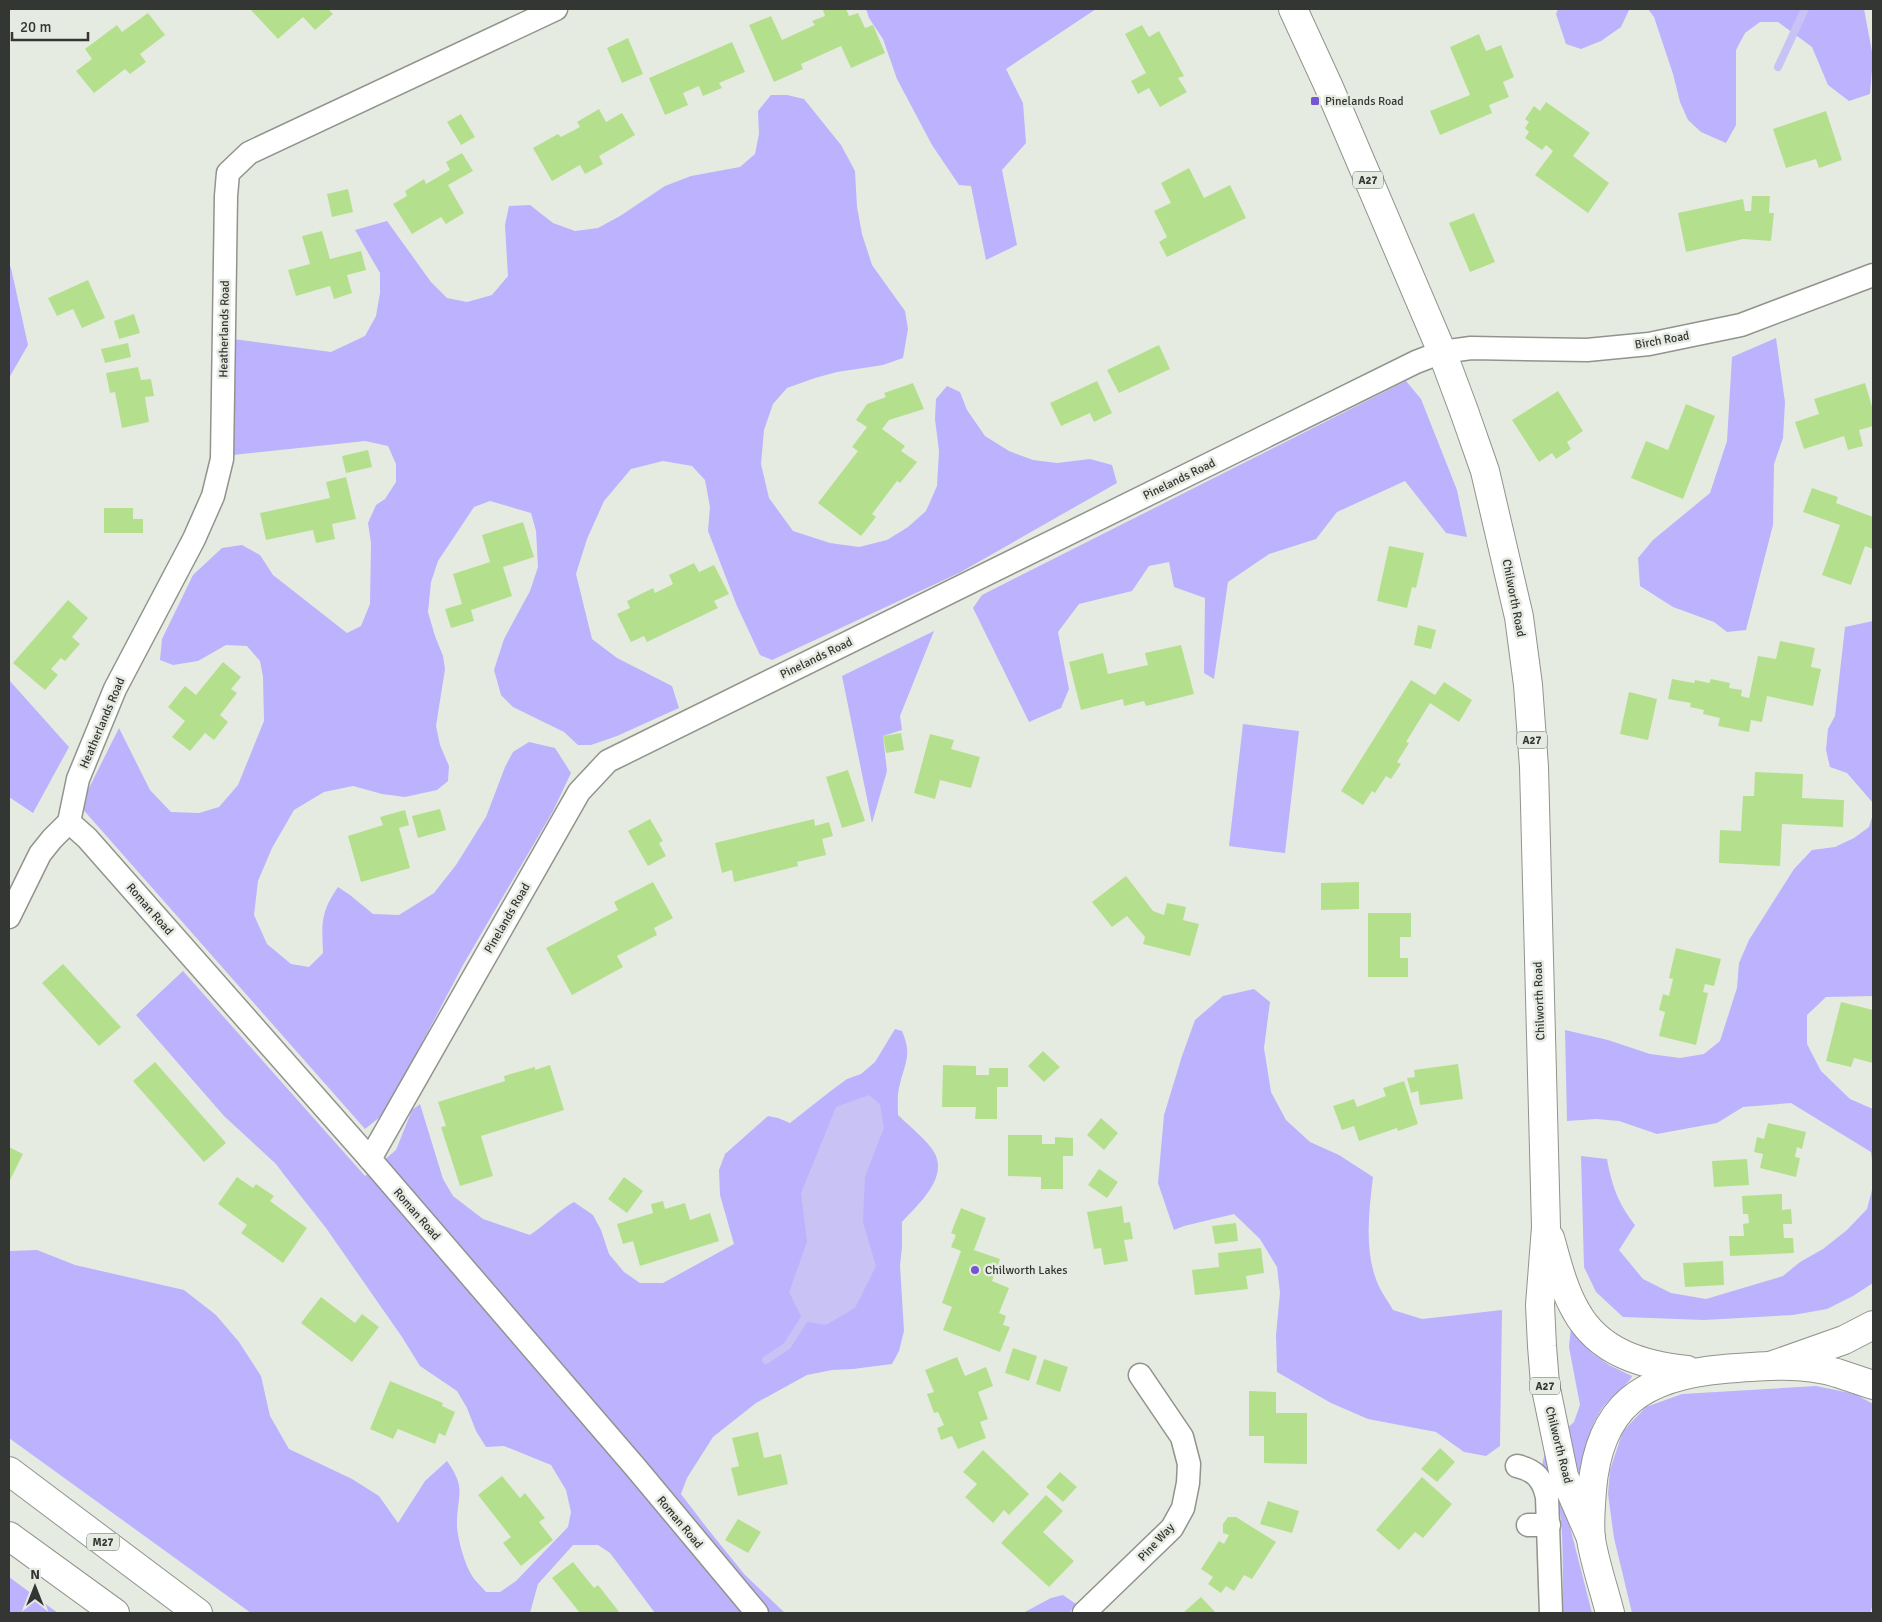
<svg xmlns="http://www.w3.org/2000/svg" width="1882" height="1622" viewBox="0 0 1882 1622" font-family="Signika,sans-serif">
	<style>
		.green { fill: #bcb2fd }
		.water { fill: #c8c2f5 }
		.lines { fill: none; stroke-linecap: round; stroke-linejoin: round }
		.stream { stroke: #c8c2f5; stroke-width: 8 }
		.building { fill: #b4e08e }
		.street-casing { stroke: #90948c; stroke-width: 25 }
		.secondary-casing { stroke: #90948c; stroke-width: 30 }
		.primary-casing { stroke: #90948c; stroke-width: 30 }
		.highway-casing { stroke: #90948c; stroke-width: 30 }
		.street { stroke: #fff; stroke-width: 22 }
		.secondary { stroke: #fff; stroke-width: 28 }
		.primary { stroke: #fff; stroke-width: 28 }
		.highway { stroke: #fff; stroke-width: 28 }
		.poi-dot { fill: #7356d0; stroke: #e6ebe2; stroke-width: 2 }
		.labels { text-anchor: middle; stroke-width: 5; stroke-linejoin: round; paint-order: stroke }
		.shield { fill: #e6ebe2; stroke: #696c68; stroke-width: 1 }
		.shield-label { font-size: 11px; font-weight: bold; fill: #343633 }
		.poi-label { font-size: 12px; fill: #343633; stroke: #e6ebe2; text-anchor: start }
		.street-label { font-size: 12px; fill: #343633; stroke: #e6ebe2 }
	</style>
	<rect width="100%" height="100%" fill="#e6ebe2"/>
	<g class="green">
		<polygon points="866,9 1096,9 1006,69 1023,103 1026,143 1002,170 1017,245 986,260 971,186 959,185 932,145 897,79 883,39 869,18"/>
		<polygon points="1558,9 1635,9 1629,10 1621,27 1601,41 1581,49 1566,44 1556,14"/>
		<polygon points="1648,9 1864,9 1873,57 1870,94 1849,101 1828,85 1812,47 1778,22 1760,22 1745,33 1736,50 1736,125 1726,143 1701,132 1688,120 1680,102 1673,74 1654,17"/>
		<path d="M771 95H787L804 99 841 145 855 171 857 207 862 234 872 265 905 311 908 329 903 358 883 365 837 372 815 378 787 388 773 404 764 430 761 464 769 498 793 531 830 543 859 547 887 540 908 527 926 511 937 486 939 451 935 419 936 399 947 386 960 392 967 410 985 436 1009 451 1033 460 1057 463 1090 459 1112 465 1117 483 959 573 772 660 760 655 737 606 708 531 710 507 705 480 692 466 663 461 631 469 604 501 587 539 576 574 592 639 617 658 672 686 679 708 617 736 591 745H578L564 732 513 707 501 695 494 670 504 639 530 591 538 567 536 531 531 513 490 501 474 507 438 561 431 582 428 612 435 636 443 656 445 669 436 726 440 745 449 766 448 781 437 790 405 797 382 794 353 786 324 792 294 810 272 848 258 881 254 915 267 944 291 964 309 967 323 953C322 924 320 913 338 887L350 895 373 914 399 915 434 893 456 865 486 817 505 767 513 752 529 742 555 748 571 773 553 811 463 965 385 1113 365 1129 80 806 119 728 150 790 171 812 199 813 219 807 238 785 264 721 263 677 260 661 247 646 226 645 198 661 173 665 160 660 162 639 193 575 222 548 242 545 260 555 273 575 347 633 361 626 370 604 371 543 368 523 376 505 385 499 396 482V464L388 446 365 441 233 455V339L331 352 365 336 376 316 380 293V273L355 230 387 221 431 282 447 298 467 302 492 295 508 276 505 225 509 206 530 205 553 223 575 231 598 228 620 216 665 186 691 176 740 167 755 154 759 134 758 111Z"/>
		<polygon points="9,264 11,268 28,345 9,378"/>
		<polygon points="1776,338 1785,402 1783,438 1774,464 1773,525 1746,630 1727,632 1714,622 1673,607 1640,586 1638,558 1653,540 1710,493 1727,441 1732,357"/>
		<polygon points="1406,381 1421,399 1457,490 1467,537 1446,533 1405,481 1337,512 1316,539 1269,554 1228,582 1214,679 1204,673 1205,598 1174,587 1169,562 1149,566 1132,591 1079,604 1058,632 1069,689 1061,708 1029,722 973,608 982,595"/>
		<polygon points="1873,621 1873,803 1847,773 1830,767 1826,750 1828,729 1835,716 1845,627"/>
		<polygon points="934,631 900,716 902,730 883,736 887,771 872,823 842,676"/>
		<polygon points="9,680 69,747 33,813 9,797"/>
		<polygon points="1243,724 1299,731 1285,853 1229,846"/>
		<polygon points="1873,814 1873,996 1826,997 1807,1015 1807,1044 1821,1071 1850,1099 1873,1109 1873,1168 1871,1152 1791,1103 1743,1107 1717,1123 1657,1134 1619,1121 1596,1119 1567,1121 1565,1030 1608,1040 1650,1054 1680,1058 1704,1054 1720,1041 1737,988 1739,963 1749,940 1794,869 1812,850 1835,847 1854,838 1869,827"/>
		<path d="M183 971 365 1176 396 1150 412 1110 420 1104 443 1179 453 1196 483 1219 530 1235C545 1225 558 1211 574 1202L593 1215 601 1230 609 1254 624 1272 640 1283H663L734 1244 720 1195 719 1170 725 1154 768 1116 778 1118 790 1123 832 1090 847 1079 861 1074 875 1062 895 1029 902 1031C913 1056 904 1064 899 1088 897 1097 898 1107 898 1115 907 1124 929 1142 934 1152 949 1178 918 1204 902 1222V1247L900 1265 904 1331 899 1351 892 1364 853 1369 832 1370 807 1375 756 1403 713 1437 687 1478 681 1494 707 1528 745 1575 785 1613H655L610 1553 598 1545H573L538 1584 530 1613H251L9 1438V1251L37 1250 75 1265 184 1290 216 1315 239 1342 261 1376 270 1416 289 1449 352 1479 379 1496 398 1523 425 1481 447 1461C466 1488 458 1492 457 1521 456 1534 464 1562 471 1574 474 1580 481 1586 486 1592H500L516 1581 568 1527 571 1512 566 1490 551 1465 504 1446 486 1447 476 1431 467 1408 457 1391 420 1366 402 1337 326 1228 285 1176 276 1164 224 1116 136 1015Z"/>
		<path d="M1254 989 1270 1002 1264 1048 1271 1092 1286 1120 1310 1142 1339 1155 1373 1177C1369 1211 1364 1249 1377 1282 1381 1292 1388 1301 1393 1310L1422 1319 1502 1310 1500 1446 1486 1456 1464 1452 1436 1432 1368 1419 1331 1403 1277 1372 1276 1335 1280 1293 1277 1267 1260 1239 1234 1214 1184 1226 1174 1230 1158 1183 1164 1115 1182 1056 1195 1020 1223 996Z"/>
		<path d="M1581 1156 1607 1159C1612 1186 1618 1203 1635 1225L1619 1250 1643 1279 1671 1293 1706 1299 1783 1276 1800 1262 1823 1249 1847 1230 1867 1209 1873 1186V1283L1853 1296 1827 1309 1793 1315 1704 1320 1623 1317 1596 1292 1584 1267Z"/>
		<path d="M1571 1327 1592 1353 1609 1365 1632 1376C1630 1383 1607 1400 1601 1410 1589 1428 1585 1449 1580 1470L1578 1472 1576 1471 1565 1430 1574 1422 1580 1405 1569 1347Z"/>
		<polygon points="1816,1386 1855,1394 1873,1404 1873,1605 1870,1613 1632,1613 1614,1538 1608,1494 1610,1470 1623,1431 1646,1407 1682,1394"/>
		<path d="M1549 1445 1592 1613H1563C1562 1585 1566 1508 1553 1485 1550 1480 1545 1475 1541 1470L1545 1452Z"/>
		<polygon points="9,1577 58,1613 9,1613"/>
		<polygon points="1063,1595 1076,1604 1069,1613 1023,1613 1051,1598"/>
	</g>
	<polygon class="water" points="869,1095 880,1104 884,1128 865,1177 863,1222 876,1266 855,1308 826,1325 803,1321 789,1292 807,1242 801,1193 836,1107"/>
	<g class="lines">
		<g class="stream">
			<polyline points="1778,67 1805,9"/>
			<polyline points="766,1360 787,1346 803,1321"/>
		</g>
	</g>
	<g class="building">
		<polygon points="250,9 328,9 333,14 315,30 303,17 278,39"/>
		<polygon points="826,9 846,9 849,16 858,13 865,28 873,25 885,53 851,68 841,46 801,64 803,69 774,82 749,25 771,16 782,40 815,25 812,21 825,16 823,10"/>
		<polygon points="148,13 165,35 140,54 146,62 130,74 125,69 94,93 76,71 92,59 85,49 117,25 122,32"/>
		<polygon points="1142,25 1149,37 1159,31 1184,76 1178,78 1187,92 1160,107 1149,88 1138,94 1131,81 1146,73 1125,34"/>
		<polygon points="1479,34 1486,51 1501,45 1514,77 1503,82 1509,97 1489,105 1492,113 1440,135 1430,111 1470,95 1450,47"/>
		<polygon points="628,38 643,74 622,83 607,48"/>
		<polygon points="732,42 745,72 719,83 722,88 703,96 699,86 683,93 688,105 665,115 649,78"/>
		<polygon points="1546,102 1590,133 1573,156 1609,183 1588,213 1535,175 1553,151 1546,145 1542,150 1525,138 1529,132 1525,128 1529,122 1525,119 1534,106 1540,111"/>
		<polygon points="599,109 606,122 622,113 635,135 599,156 603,164 585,174 580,165 552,181 533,148 558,134 561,137 580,127 577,122"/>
		<polygon points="1826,111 1842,160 1819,168 1816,159 1786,168 1773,129"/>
		<polygon points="461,114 475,137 461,145 447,122"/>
		<polygon points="462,153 473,171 448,185 464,213 446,224 441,217 412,234 393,204 407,196 405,191 424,179 426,184 450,170 446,162"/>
		<polygon points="1189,168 1204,198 1230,185 1246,218 1167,257 1159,242 1167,237 1154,211 1171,203 1161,183"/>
		<polygon points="348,189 353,212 332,217 327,194"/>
		<polygon points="1752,196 1770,196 1769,213 1774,213 1771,241 1743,239 1686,252 1678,213 1743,199 1745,211 1751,211"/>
		<polygon points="1474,213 1495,262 1470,272 1449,223"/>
		<polygon points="322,231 330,259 361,251 366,270 347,275 352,293 334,299 330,286 296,296 288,270 310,264 302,236"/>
		<polygon points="88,280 105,318 82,328 73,309 57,316 48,298"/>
		<polygon points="134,314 140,333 119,339 114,321"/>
		<polygon points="128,343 131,357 105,363 101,349"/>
		<polygon points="1159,345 1170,369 1119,393 1107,370"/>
		<polygon points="138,367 141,380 151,379 154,396 145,397 149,422 122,428 115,392 110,393 106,373"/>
		<polygon points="1097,381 1112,413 1094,422 1090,413 1061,426 1050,403"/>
		<polygon points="913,383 924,409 889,420 882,429 905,446 901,451 917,462 900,483 897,481 872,514 876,517 861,536 818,503 858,451 852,447 867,427 856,420 867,404 886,397 884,393"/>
		<polygon points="1865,383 1873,410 1873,426 1859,430 1863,446 1848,450 1844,436 1804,449 1795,422 1819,414 1814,399"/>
		<polygon points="1558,391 1583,431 1567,442 1571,449 1556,459 1552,453 1539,462 1512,420"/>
		<polygon points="1686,404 1715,416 1683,499 1631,478 1646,441 1668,450"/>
		<polygon points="368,450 372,467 346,473 342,456"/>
		<polygon points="346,477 356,519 332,524 335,539 316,543 313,530 266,540 260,513 330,498 326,482"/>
		<polygon points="1812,488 1838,497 1836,503 1873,517 1873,549 1865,546 1851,585 1822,575 1840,525 1803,512"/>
		<polygon points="104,508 133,508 133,519 143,519 143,533 104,533"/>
		<polygon points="523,522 534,557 503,567 512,596 471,610 474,621 451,628 445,609 462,604 453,574 490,562 482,535"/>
		<polygon points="1389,546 1424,553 1416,588 1412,587 1407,608 1377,601"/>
		<polygon points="694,563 699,572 714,565 729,594 714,601 718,608 647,642 644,636 631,642 617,614 630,608 627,601 653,588 655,593 673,584 669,575"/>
		<polygon points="68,600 88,618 72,637 80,644 65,661 61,658 51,669 58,675 45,690 13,663"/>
		<polygon points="1418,625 1436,630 1431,649 1414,645"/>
		<polygon points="1780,641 1815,648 1811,667 1821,669 1813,706 1767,696 1762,722 1751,720 1749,732 1718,726 1720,718 1703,714 1704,710 1690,707 1691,703 1668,699 1672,679 1694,683 1695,680 1709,683 1711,679 1730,683 1729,688 1742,690 1741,696 1749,698 1758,656 1776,659"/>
		<polygon points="1181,645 1194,694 1146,706 1144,701 1124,706 1123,699 1081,710 1069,662 1103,653 1108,674 1148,665 1145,653"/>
		<polygon points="223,662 241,677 231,689 237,693 220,715 228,722 214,740 205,733 190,751 172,737 185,721 168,707 185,686 196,695"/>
		<polygon points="1411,680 1435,695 1444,682 1472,700 1459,722 1430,703 1406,742 1409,743 1397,762 1401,764 1391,779 1386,776 1375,793 1372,791 1363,805 1341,791"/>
		<polygon points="1629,692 1657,699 1648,740 1620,734"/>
		<polygon points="901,733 904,750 886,753 883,736"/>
		<polygon points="930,734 954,740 951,749 980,757 971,788 940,780 935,799 914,793"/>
		<polygon points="848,770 865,821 842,828 826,777"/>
		<polygon points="1755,772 1803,774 1802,798 1844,800 1843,827 1782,824 1780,866 1719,863 1720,830 1741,831 1743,796 1754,796"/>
		<polygon points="440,809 446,830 418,838 412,816"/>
		<polygon points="405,810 409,825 399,828 410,868 361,882 348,836 383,825 380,817"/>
		<polygon points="650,819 663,841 659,843 666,856 648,866 628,831"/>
		<polygon points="814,819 815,826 829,822 833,836 822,839 826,855 797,862 798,866 734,882 732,870 722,873 715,843"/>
		<polygon points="1126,876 1153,911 1164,915 1167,903 1186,907 1183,920 1199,924 1190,956 1143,944 1145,937 1127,916 1112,927 1092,902"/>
		<polygon points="653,882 673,918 654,928 657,935 617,956 623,967 572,995 546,948 618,910 614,902"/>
		<polygon points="1359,882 1359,909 1321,910 1321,883"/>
		<polygon points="1368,913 1411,913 1411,937 1400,937 1400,958 1408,958 1408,977 1368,977"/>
		<polygon points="1676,948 1721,959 1714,986 1705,984 1703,992 1708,993 1696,1045 1659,1036 1665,1012 1659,1010 1663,994 1669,996 1673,979 1669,978"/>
		<polygon points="63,964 121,1027 99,1046 42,983"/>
		<polygon points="1841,1002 1873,1010 1873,1063 1854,1058 1851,1067 1826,1061"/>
		<polygon points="1043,1051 1060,1067 1044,1082 1028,1066"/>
		<polygon points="155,1062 226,1143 204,1162 133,1081"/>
		<polygon points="1458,1064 1463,1099 1420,1105 1418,1091 1411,1093 1407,1078 1415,1077 1414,1070"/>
		<polygon points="550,1065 564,1110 481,1136 493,1176 460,1186 441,1127 446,1126 438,1102 505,1081 504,1076 535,1067 535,1070"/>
		<polygon points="943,1065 976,1066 976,1075 989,1075 989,1068 1008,1068 1008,1087 997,1087 997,1119 975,1119 976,1107 942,1107"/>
		<polygon points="1404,1081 1418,1124 1398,1131 1397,1128 1359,1141 1354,1126 1342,1130 1333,1106 1354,1099 1357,1107 1386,1096 1383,1088"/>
		<polygon points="1101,1118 1118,1133 1104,1150 1087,1135"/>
		<polygon points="1768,1123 1806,1132 1802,1149 1797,1147 1795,1157 1800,1158 1796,1177 1760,1168 1763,1154 1754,1152 1757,1137 1764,1139"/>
		<polygon points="1008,1135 1042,1135 1042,1144 1055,1144 1055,1137 1073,1138 1073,1156 1063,1156 1063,1189 1041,1189 1041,1177 1008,1176"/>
		<polygon points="9,1147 23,1154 9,1182"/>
		<polygon points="1747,1159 1749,1185 1714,1187 1712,1161"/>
		<polygon points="1099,1169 1118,1182 1107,1198 1088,1185"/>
		<polygon points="237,1177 253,1188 256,1184 274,1196 270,1201 307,1228 283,1263 241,1233 247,1225 218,1204"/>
		<polygon points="624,1177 643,1191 627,1213 608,1199"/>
		<polygon points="1782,1194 1782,1210 1791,1209 1792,1224 1783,1224 1784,1238 1793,1238 1794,1253 1730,1256 1729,1236 1744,1236 1743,1224 1749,1223 1748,1214 1743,1214 1742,1196"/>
		<polygon points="663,1201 665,1209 685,1203 690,1220 710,1213 719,1241 640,1266 633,1241 623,1244 617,1224 653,1213 651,1204"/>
		<polygon points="1122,1206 1124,1223 1130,1222 1133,1239 1124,1240 1128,1261 1104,1265 1101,1248 1094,1249 1087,1212"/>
		<polygon points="961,1208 986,1218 974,1250 1000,1259 992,1281 1009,1288 999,1313 1006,1316 1003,1325 1010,1327 1000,1352 943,1330 952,1307 942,1303 961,1251 951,1247 956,1235 951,1233"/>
		<polygon points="1236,1223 1238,1241 1215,1244 1212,1226"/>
		<polygon points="1261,1248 1264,1273 1246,1276 1248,1289 1195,1295 1192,1270 1219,1267 1218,1253"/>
		<polygon points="1723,1261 1724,1285 1685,1287 1683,1263"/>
		<polygon points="321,1297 355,1323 362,1314 379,1327 352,1362 301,1323"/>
		<polygon points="1013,1348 1037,1356 1029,1381 1005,1373"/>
		<polygon points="957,1357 965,1376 986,1367 993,1386 978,1392 988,1419 980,1422 986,1438 958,1449 952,1436 941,1440 937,1428 944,1425 938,1412 934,1413 927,1394 934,1392 925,1370"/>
		<polygon points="1044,1359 1068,1367 1060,1392 1036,1384"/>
		<polygon points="390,1381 443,1403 442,1406 455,1412 445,1436 439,1433 435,1444 398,1429 393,1439 370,1429"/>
		<polygon points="1249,1391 1276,1392 1276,1413 1307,1413 1307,1464 1264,1463 1264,1436 1249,1436"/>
		<polygon points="758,1432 764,1458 781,1454 788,1484 738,1496 731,1468 739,1466 732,1438"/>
		<polygon points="1440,1448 1455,1462 1437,1482 1421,1469"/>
		<polygon points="983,1450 1029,1494 1009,1515 1004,1510 993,1523 965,1497 977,1484 963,1472"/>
		<polygon points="1060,1472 1077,1487 1063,1502 1046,1487"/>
		<polygon points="502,1476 520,1498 525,1493 545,1518 539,1522 553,1540 521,1566 503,1543 511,1537 478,1495"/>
		<polygon points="1422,1477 1452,1504 1423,1538 1415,1532 1399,1550 1376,1530"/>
		<polygon points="1046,1495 1063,1511 1043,1532 1074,1561 1049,1587 1001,1543"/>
		<polygon points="1268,1501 1299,1511 1292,1533 1260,1524"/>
		<polygon points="1228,1517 1236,1517 1276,1542 1252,1579 1244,1575 1234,1591 1226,1586 1221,1593 1208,1584 1213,1577 1201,1569 1219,1541 1224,1544 1229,1535 1223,1533 1223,1524"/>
		<polygon points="738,1519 761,1532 748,1553 725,1540"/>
		<polygon points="573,1562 594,1588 598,1585 620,1613 580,1613 552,1578"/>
		<polygon points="1201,1597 1216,1613 1183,1613"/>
	</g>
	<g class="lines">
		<defs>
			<g id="street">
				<polyline points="69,822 87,838 370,1159 636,1468 757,1613"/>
				<polyline points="9,917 40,854 52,839 69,822 78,779 115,689 194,539 213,496 222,459 226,196 228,173 249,153 556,9"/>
				<polyline points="370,1159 579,792 608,761 1416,362 1442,352 1471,348 1587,350 1649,344 1741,325 1873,275"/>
				<path d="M1517 1466C1535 1470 1543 1479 1547 1497L1551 1613"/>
				<polyline points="1528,1525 1549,1525"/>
				<polyline points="1084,1613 1172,1528 1183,1508 1188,1483 1189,1464 1182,1437 1140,1375"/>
			</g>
			<polyline id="secondary" points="1773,1365 1844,1340 1873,1325"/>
			<g id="primary">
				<polyline points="1293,9 1328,85 1442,352 1464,411 1485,471 1519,617 1528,685 1534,767 1546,1227 1540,1305 1542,1346 1545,1384 1564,1476 1591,1538"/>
				<path d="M1550 1238C1557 1262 1563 1289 1576 1311 1599 1353 1643 1365 1687 1370"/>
				<path d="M1610 1613C1604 1589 1595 1564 1591 1539 1589 1524 1591 1506 1592 1490 1599 1405 1643 1376 1724 1369 1761 1366 1801 1362 1837 1373 1849 1377 1861 1381 1873 1385"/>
			</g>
			<g id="highway">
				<polyline points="9,1471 198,1613"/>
				<polyline points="9,1536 115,1613"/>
			</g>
		</defs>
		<use href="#street" class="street-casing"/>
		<use href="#secondary" class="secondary-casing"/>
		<use href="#primary" class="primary-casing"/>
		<use href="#highway" class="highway-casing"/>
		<use href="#street" class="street"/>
		<use href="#secondary" class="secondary"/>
		<use href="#primary" class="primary"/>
		<use href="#highway" class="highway"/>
	</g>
	<g class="poi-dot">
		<rect x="1310" y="96" width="10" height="10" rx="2.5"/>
		<circle cx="975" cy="1270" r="5"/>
	</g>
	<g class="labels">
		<g class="shield">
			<rect x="1353" y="171.5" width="30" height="17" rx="4"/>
			<rect x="1517" y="731.5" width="30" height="17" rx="4"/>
			<rect x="1530" y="1377.5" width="30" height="17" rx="4"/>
			<rect x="87" y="1533.5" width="32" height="17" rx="4"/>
		</g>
		<g class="shield-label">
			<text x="1368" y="184">A27</text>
			<text x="1532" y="744">A27</text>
			<text x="1545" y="1390">A27</text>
			<text x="103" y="1546">M27</text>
		</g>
		<g class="poi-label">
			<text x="1325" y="105">Pinelands Road</text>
			<text x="985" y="1274">Chilworth Lakes</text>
		</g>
		<g class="street-label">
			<text transform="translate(224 329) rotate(-89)" y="4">Heatherlands Road</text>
			<text transform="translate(1662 340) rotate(-10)" y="4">Birch Road</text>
			<text transform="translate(1179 479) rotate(-26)" y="4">Pinelands Road</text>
			<text transform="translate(1514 598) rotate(79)" y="4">Chilworth Road</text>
			<text transform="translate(816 658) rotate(-26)" y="4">Pinelands Road</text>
			<text transform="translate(102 723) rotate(-67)" y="4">Heatherlands Road</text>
			<text transform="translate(150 909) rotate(49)" y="4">Roman Road</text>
			<text transform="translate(507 918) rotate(-60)" y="4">Pinelands Road</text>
			<text transform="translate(1539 1001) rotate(-92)" y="4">Chilworth Road</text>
			<text transform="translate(417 1214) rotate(49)" y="4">Roman Road</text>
			<text transform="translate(1559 1445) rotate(76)" y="4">Chilworth Road</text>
			<text transform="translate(680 1522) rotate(50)" y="4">Roman Road</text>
			<text transform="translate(1156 1542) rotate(-47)" y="4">Pine Way</text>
		</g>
	</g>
	<rect width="1882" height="1622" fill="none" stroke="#343633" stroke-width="20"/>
	<g transform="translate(35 1587)" stroke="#e6ebe2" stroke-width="4" paint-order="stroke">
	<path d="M0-4L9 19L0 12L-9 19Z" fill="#343633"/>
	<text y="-8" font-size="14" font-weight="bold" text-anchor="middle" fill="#343633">N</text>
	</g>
	<path d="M12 32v8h76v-8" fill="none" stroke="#343633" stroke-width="2.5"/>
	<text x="20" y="32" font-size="15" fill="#343633" stroke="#e6ebe2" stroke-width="4" paint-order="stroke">20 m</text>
</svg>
